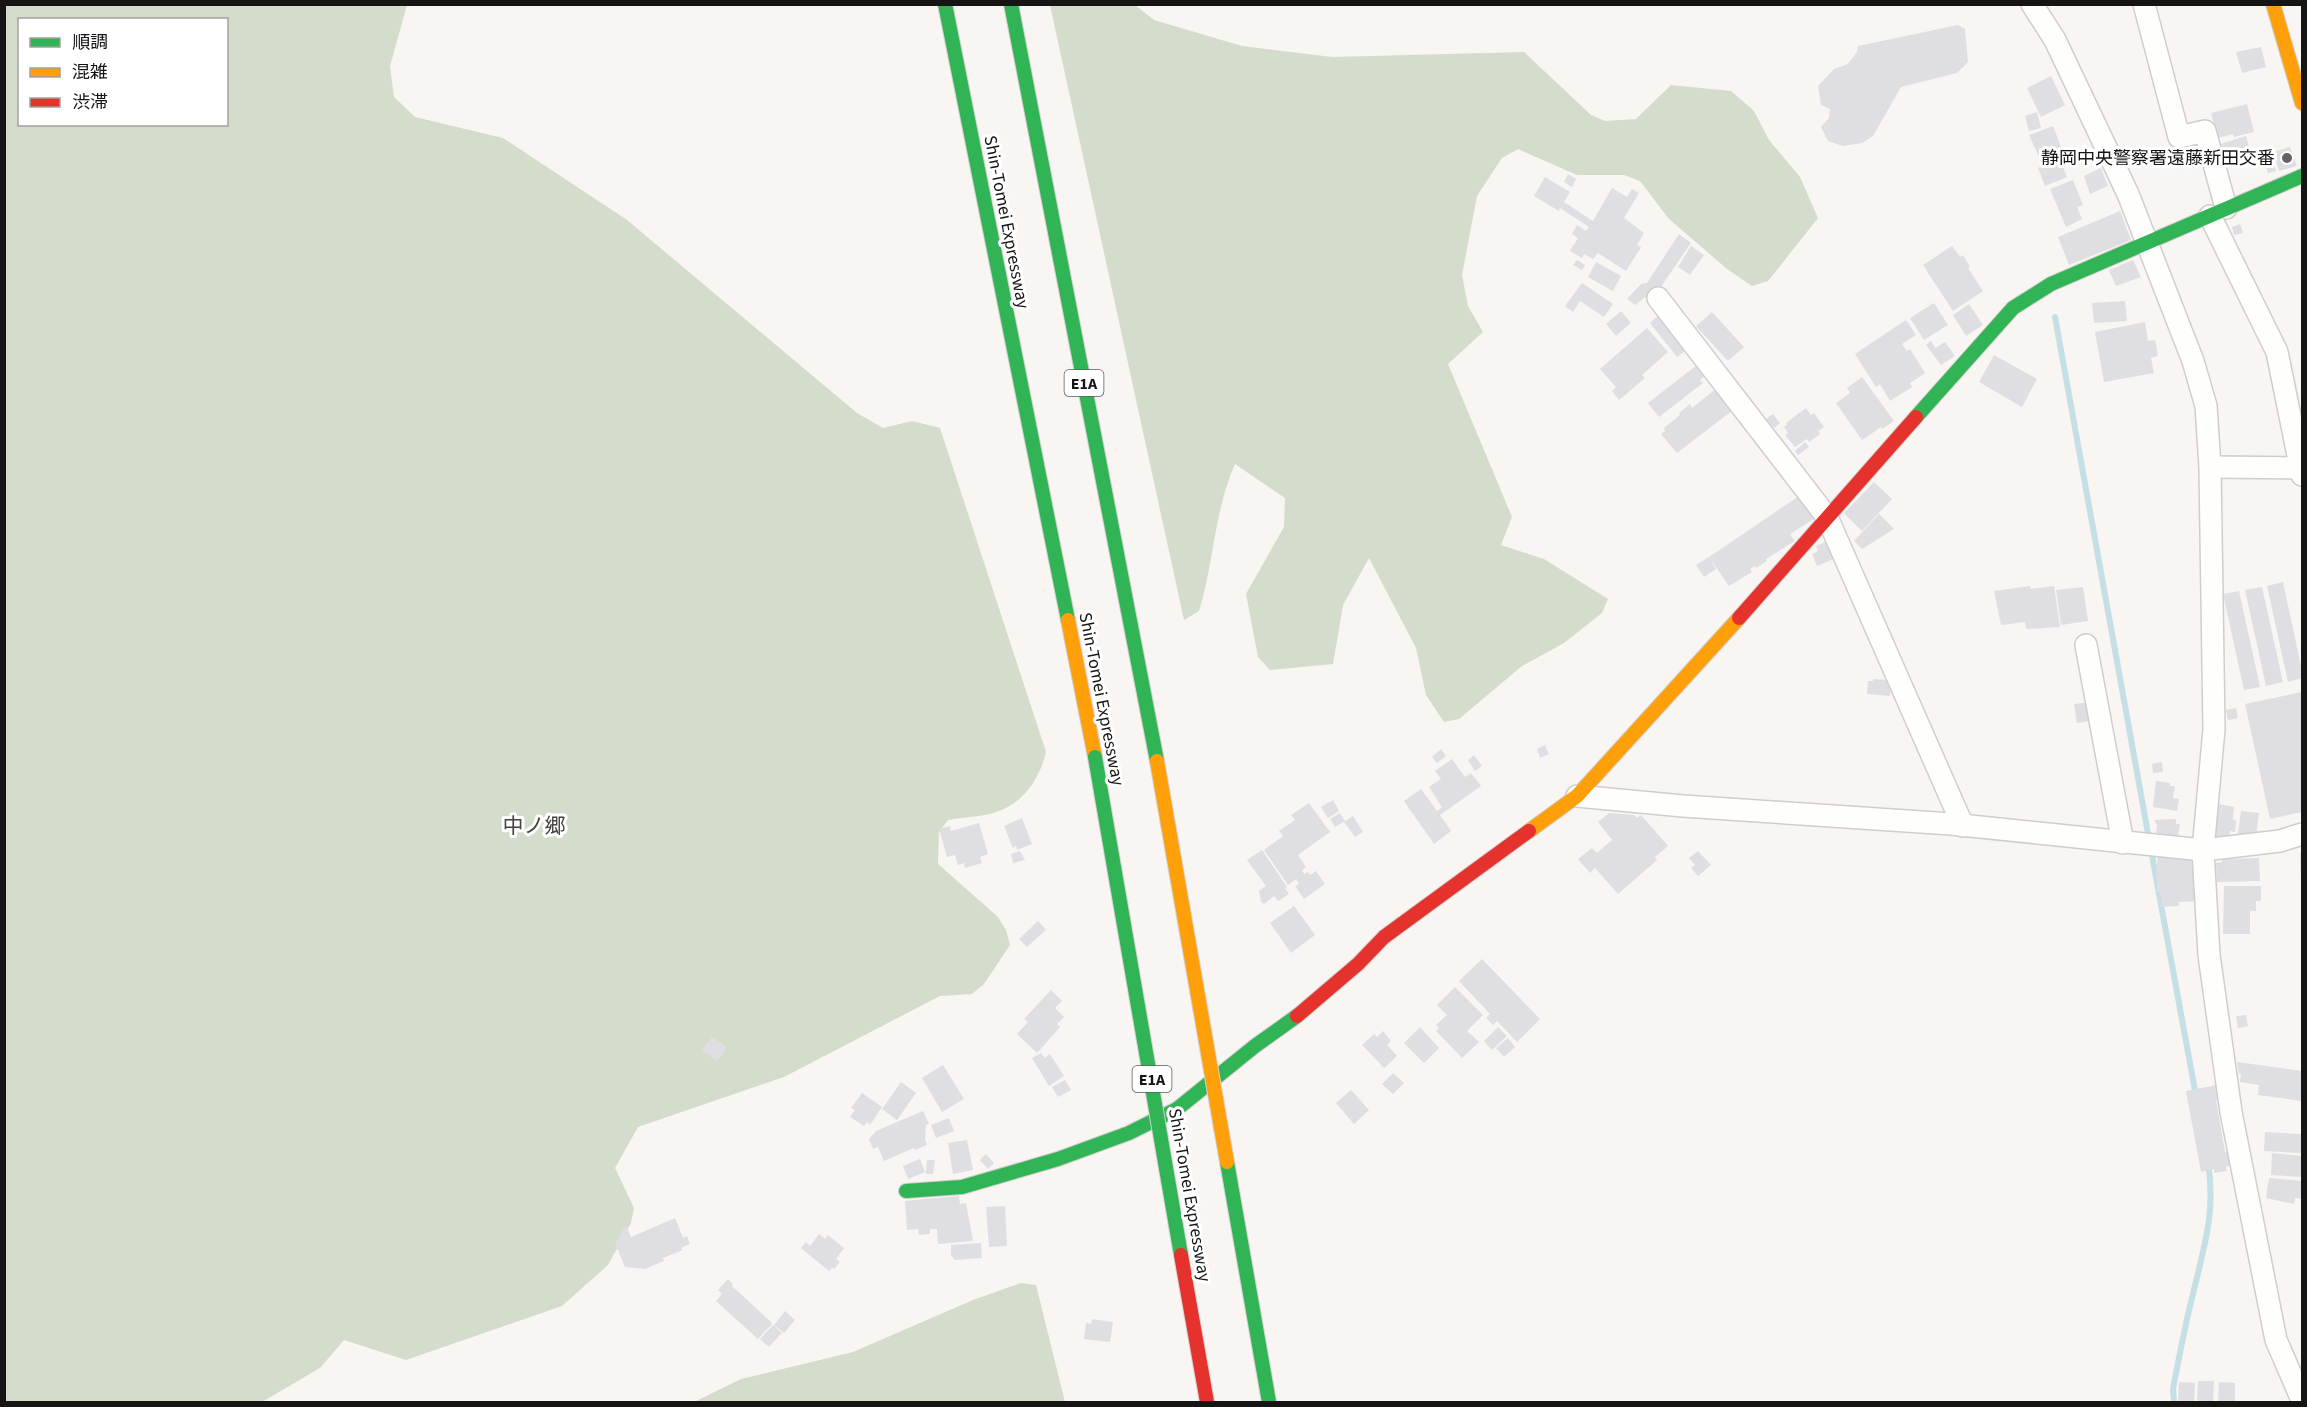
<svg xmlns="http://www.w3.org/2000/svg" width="2307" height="1407" viewBox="0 0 2307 1407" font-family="'Source Sans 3','Noto Sans JP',sans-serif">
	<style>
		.forest { fill: #d4dccc; fill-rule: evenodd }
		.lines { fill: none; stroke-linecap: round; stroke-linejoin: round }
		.stream { stroke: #c4dfe5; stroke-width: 6 }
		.building { fill: #dfdee3 }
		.street-casing { stroke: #d0cecc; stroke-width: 24 }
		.fast-casing { stroke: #d0cecc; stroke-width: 16 }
		.slow-casing { stroke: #d0cecc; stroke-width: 16 }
		.jam-casing { stroke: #d0cecc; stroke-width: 16 }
		.street { stroke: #fefefd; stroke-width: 21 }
		.fast { stroke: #30b455; stroke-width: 14 }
		.slow { stroke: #ff9f0a; stroke-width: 14 }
		.jam { stroke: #e5322d; stroke-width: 14 }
		.fast-bridge-casing { stroke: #d3d1d1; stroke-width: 16; stroke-linecap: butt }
		.slow-bridge-casing { stroke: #d3d1d1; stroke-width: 16; stroke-linecap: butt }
		.jam-bridge-casing { stroke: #d3d1d1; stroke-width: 16; stroke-linecap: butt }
		.fast-bridge { stroke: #30b455; stroke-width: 14 }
		.slow-bridge { stroke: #ff9f0a; stroke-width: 14 }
		.jam-bridge { stroke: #e5322d; stroke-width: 14 }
		.poi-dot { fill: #656362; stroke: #fff; stroke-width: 2 }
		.labels { text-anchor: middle; stroke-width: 6; stroke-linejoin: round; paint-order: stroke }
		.shield { fill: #fff; stroke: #5c5b5a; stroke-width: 1.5 }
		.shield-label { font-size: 16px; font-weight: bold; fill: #161514 }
		.poi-label { font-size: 18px; fill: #161514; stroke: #fff; text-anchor: end }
		.street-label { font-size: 18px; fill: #161514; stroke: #fff }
		.quarter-label { font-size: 21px; fill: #464340; stroke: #fff }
	</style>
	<rect width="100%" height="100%" fill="#f8f5f3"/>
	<g class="forest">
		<path d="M5 5H407L390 66 394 97 415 117 503 138 627 220 857 413 883 428 912 421 940 428 1046 752C1040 778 1023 804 996 812 981 817 964 817 948 820L939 832 938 864 998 917 1006 930 1010 945 984 984 972 994 940 996 784 1077 638 1127 615 1168 634 1208 631 1223 608 1265 562 1306 406 1360 344 1340 320 1368 262 1402H5ZM20 20H226V124H20Z"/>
		<path d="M1050 5H1135L1154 20 1242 46 1332 57 1524 52 1591 115 1605 121 1636 119 1671 85 1731 91 1754 111 1769 140 1800 177 1818 218 1768 281 1752 286 1727 269 1669 219 1640 181 1624 175H1577L1518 149 1502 158 1477 196 1462 275 1468 306 1483 332 1448 364 1512 517 1501 545 1544 559 1608 599 1602 613 1564 643 1522 666 1459 719 1444 722 1426 695 1416 648 1369 558 1343 605 1333 664 1270 670 1258 657 1246 594 1284 527 1285 498 1235 464C1214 511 1214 563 1199 611L1184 620Z"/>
		<polygon points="1021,1283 1036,1285 1065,1402 694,1402 741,1379 853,1352 973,1300"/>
	</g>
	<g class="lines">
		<g class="stream">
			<polyline points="2055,317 2149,839"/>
			<polyline points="2151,850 2196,1096"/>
			<path d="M2174 1402 2173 1389C2179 1357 2185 1325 2193 1294 2204 1246 2216 1213 2208 1162"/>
		</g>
	</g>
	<g class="building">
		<polygon points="1958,25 1965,29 1968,62 1957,73 1901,87 1873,136 1862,143 1843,146 1828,141 1821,127 1829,118 1830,109 1821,105 1818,86 1834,69 1848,64 1857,52 1858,46"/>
		<polygon points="2261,47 2266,67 2242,73 2236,52"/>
		<polygon points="2051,76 2065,105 2041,117 2027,88"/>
		<polygon points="2247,104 2254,132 2234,137 2233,134 2218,138 2211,113"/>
		<polygon points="2037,112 2041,128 2029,131 2025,116"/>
		<polygon points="2053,126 2068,165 2063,167 2067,177 2045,186 2038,168 2043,166 2029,135"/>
		<polygon points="2246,136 2253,162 2234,167 2232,160 2225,163 2220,144"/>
		<polygon points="2290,147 2297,166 2279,171 2273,152"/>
		<polygon points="2271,153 2276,171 2268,173 2263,155"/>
		<polygon points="2101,168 2108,186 2090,194 2084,176"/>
		<polygon points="1568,174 1576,179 1572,187 1564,182"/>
		<polygon points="1545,177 1570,192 1564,202 1593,221 1612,188 1627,197 1632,189 1639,193 1624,218 1644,233 1637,245 1641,247 1626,271 1598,253 1593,259 1584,254 1582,258 1570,251 1578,238 1572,234 1577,225 1586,231 1589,227 1560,208 1559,211 1534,196"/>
		<polygon points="2073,180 2083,205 2077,207 2082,219 2066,227 2050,189"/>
		<polygon points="2120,211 2131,240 2069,265 2058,237"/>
		<polygon points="2240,224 2243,233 2234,235 2232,227"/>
		<polygon points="1679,234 1691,243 1658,291 1656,289 1635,305 1627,299 1641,284 1647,283"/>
		<polygon points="1691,246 1704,255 1690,275 1678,267"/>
		<polygon points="1952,246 1960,257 1963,255 1970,267 1968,268 1983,291 1953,311 1923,265"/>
		<polygon points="1577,260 1585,265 1582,270 1573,265"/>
		<polygon points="2133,260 2141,277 2116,286 2109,270"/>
		<polygon points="1596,262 1621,276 1613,291 1588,277"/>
		<polygon points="1582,283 1613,304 1604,317 1580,301 1573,312 1565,306"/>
		<polygon points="2125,301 2127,321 2094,323 2092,303"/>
		<polygon points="1934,303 1948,325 1924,340 1910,318"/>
		<polygon points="1969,304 1983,325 1966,336 1953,315"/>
		<polygon points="1621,311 1631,323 1616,336 1606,324"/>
		<polygon points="1712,312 1744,347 1728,361 1696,326"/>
		<polygon points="1659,315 1686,350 1677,357 1650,323"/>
		<polygon points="1906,320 1916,335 1902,344 1907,351 1910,349 1925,373 1910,383 1912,387 1890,401 1880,384 1876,387 1855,354"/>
		<polygon points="2145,322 2148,341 2155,340 2158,356 2151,358 2154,373 2104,382 2095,332"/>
		<polygon points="1647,328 1668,352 1642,375 1645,378 1619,400 1612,391 1616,387 1600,369"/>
		<polygon points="1931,341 1935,348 1945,342 1955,356 1941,365 1926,345"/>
		<polygon points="1994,355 2037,379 2022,407 1979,382"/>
		<polygon points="1697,365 1705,376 1700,380 1703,383 1659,417 1648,403"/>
		<polygon points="1862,377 1894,421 1882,429 1881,427 1862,440 1836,403 1850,393 1847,388"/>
		<polygon points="1717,388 1733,410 1677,453 1661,434 1665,431 1664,428 1680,415 1679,413 1690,404 1692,408"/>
		<polygon points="1806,408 1811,415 1814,413 1824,427 1818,431 1820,434 1809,442 1807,439 1795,447 1785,435 1788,433 1784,427 1787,425 1786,423"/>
		<polygon points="1773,414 1780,423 1774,428 1766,419"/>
		<polygon points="1805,442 1809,447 1798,455 1795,451"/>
		<polygon points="1874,482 1892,499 1862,531 1844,513"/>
		<polygon points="1799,496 1814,519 1790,534 1795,541 1766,559 1767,561 1756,568 1755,566 1750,569 1752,572 1729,586 1709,557"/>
		<polygon points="1879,514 1894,529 1862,549 1854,541"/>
		<polygon points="1830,540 1838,557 1817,566 1812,554 1818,551 1816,546"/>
		<polygon points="1709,557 1716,569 1704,577 1696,565"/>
		<polygon points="2283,582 2302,671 2302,678 2288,682 2267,586"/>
		<polygon points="2030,586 2031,589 2054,586 2060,627 2026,629 2025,622 2001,625 1994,591"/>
		<polygon points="2083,587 2088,621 2061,625 2056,590"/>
		<polygon points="2262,587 2283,682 2266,686 2245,590"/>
		<polygon points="2239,591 2260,687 2244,690 2223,594"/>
		<polygon points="1873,679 1891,680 1890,696 1867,694 1868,681 1873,681"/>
		<polygon points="2302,692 2302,812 2270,819 2245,704"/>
		<polygon points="2092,702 2095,720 2077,723 2074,704"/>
		<polygon points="2236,708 2238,718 2228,720 2226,710"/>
		<polygon points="1545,745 1549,754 1540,758 1537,749"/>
		<polygon points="1441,749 1446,756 1437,763 1432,757"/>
		<polygon points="1474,755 1482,766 1475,771 1468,760"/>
		<polygon points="1452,759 1465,777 1471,773 1481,786 1440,815 1451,831 1434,844 1404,801 1421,789 1437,811 1442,807 1429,787 1441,779 1435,771"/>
		<polygon points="2162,762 2163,772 2153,773 2152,764"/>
		<polygon points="2156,781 2170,783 2170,786 2175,786 2173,798 2179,799 2177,811 2153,807"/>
		<polygon points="1333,800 1339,811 1328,818 1321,807"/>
		<polygon points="1309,803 1330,832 1298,855 1306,867 1302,870 1304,874 1308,872 1310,875 1316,871 1325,884 1304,899 1295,886 1299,884 1296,879 1288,885 1264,850 1283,836 1279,831 1295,820 1291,815"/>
		<polygon points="2218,804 2234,807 2233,820 2236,820 2235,832 2230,831 2229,838 2214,836"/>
		<polygon points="2241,811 2259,813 2256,836 2238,834"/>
		<polygon points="1340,813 1345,821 1335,827 1330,819"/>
		<polygon points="1609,813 1634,815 1637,818 1641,815 1668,846 1655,857 1657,860 1618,894 1595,868 1590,873 1578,859 1592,848 1597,853 1612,840 1598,822"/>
		<polygon points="1353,816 1363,832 1355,837 1344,822"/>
		<polygon points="1022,818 1032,844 1017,850 1016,846 1013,848 1004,826"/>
		<polygon points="2176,819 2176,824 2180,824 2178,836 2156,833 2157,825 2154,820"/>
		<polygon points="979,823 988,854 980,857 982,863 965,868 964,863 958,865 955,855 947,857 939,829 950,826 951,831"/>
		<polygon points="1262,850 1287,887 1285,888 1289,894 1278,901 1274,896 1264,904 1261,901 1259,891 1266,886 1247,860"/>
		<polygon points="1020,851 1025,860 1013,863 1011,854"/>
		<polygon points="1698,851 1711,865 1698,876 1691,868 1695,865 1689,858"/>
		<polygon points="2300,853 2302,853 2302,884 2301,884"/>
		<polygon points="2158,855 2200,859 2199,901 2179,902 2179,906 2162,907 2160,892 2157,892 2157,879 2156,879"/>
		<polygon points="2259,858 2260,881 2217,882 2216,863 2222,862 2222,859"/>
		<polygon points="2224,886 2261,886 2261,901 2256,901 2256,911 2250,911 2250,934 2223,934"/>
		<polygon points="1294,906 1315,935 1291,953 1270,923"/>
		<polygon points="1038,921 1046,930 1027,947 1019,939"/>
		<polygon points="1482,959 1540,1019 1517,1042 1497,1021 1493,1025 1486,1018 1490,1014 1459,981"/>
		<polygon points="1455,987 1483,1015 1467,1031 1479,1042 1462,1058 1436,1031 1439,1028 1436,1025 1447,1015 1437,1005"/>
		<polygon points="1051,990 1062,1001 1055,1008 1064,1017 1057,1024 1060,1027 1037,1053 1017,1034 1028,1022 1024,1019"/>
		<polygon points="2246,1015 2248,1026 2238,1028 2236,1016"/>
		<polygon points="1420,1027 1439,1048 1424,1063 1404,1043"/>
		<polygon points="1498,1027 1507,1036 1492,1050 1484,1041"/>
		<polygon points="1383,1031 1391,1041 1387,1045 1397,1056 1384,1068 1362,1045 1374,1034 1377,1037"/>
		<polygon points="712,1037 727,1047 717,1061 702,1050"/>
		<polygon points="1508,1038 1515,1047 1504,1057 1496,1048"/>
		<polygon points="1041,1053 1045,1058 1050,1054 1064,1076 1049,1086 1032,1058"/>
		<polygon points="2237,1062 2302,1071 2302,1101 2258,1095 2259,1085 2240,1082 2241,1074 2239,1074"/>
		<polygon points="943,1065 964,1099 942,1112 922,1078"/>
		<polygon points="1393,1073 1404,1083 1393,1094 1382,1084"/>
		<polygon points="1065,1080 1071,1090 1058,1097 1052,1087"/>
		<polygon points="901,1082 916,1093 897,1120 882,1109"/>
		<polygon points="2217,1085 2219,1099 2216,1100 2225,1152 2228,1151 2231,1165 2226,1167 2227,1171 2214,1173 2214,1169 2201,1172 2186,1091"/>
		<polygon points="1351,1090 1369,1110 1354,1124 1336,1103"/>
		<polygon points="862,1093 882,1107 870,1125 867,1122 864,1126 850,1117 855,1110 851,1108"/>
		<polygon points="923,1111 929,1124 926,1125 925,1139 927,1145 915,1150 914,1148 884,1161 878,1147 873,1149 869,1139 876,1131"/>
		<polygon points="949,1118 954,1131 936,1138 931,1125"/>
		<polygon points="2265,1132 2302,1134 2302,1153 2264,1151"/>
		<polygon points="967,1140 973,1170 953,1174 948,1143"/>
		<polygon points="2272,1153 2302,1156 2302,1177 2271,1175"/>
		<polygon points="986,1154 994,1163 988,1169 980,1160"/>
		<polygon points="920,1159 925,1172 908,1179 903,1166"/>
		<polygon points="927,1160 935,1160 933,1174 926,1174"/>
		<polygon points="2269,1178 2302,1181 2302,1199 2295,1198 2294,1204 2266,1198"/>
		<polygon points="959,1196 960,1204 966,1203 973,1241 938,1244 937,1229 930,1229 930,1234 919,1235 918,1229 907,1230 905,1201"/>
		<polygon points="1005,1206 1007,1246 989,1247 986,1207"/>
		<polygon points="675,1218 683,1238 687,1236 690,1244 681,1248 683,1250 663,1258 664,1261 645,1269 625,1267 615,1243 626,1225 631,1237"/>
		<polygon points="819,1234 825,1239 828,1235 844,1248 836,1259 840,1262 834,1269 832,1268 829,1271 801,1248 806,1242 810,1246"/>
		<polygon points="981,1243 982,1258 955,1260 951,1255 951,1245"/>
		<polygon points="728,1279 733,1284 732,1286 770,1321 772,1324 758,1339 716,1301 722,1294 718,1290"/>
		<polygon points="785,1311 795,1320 784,1333 774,1325"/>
		<polygon points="1092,1319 1113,1322 1110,1342 1084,1339 1086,1323 1091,1324"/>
		<polygon points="773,1325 782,1333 769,1347 760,1339"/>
		<polygon points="2198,1381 2214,1381 2213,1402 2197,1402"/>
		<polygon points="2179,1382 2195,1383 2194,1402 2178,1402"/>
		<polygon points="2219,1382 2235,1383 2235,1402 2218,1402"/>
	</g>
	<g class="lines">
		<defs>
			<g id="street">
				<polyline points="2032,4 2055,40 2128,194 2193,361 2206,406 2210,467 2214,729 2203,850 2209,955 2231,1112 2276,1340 2302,1400"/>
				<polyline points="2144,4 2179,137 2205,131 2226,208"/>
				<polyline points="2210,216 2277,352 2302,475"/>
				<polyline points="1658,298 1827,517 1963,826"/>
				<polyline points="2210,467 2302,468"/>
				<polyline points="2086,645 2123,843"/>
				<polyline points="1577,796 1683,806 1951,824 2203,850 2280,841 2302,834"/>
			</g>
			<g id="fast">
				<polyline points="945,4 1068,620"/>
				<polyline points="1011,4 1157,761"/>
				<polyline points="1916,417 2013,308 2051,284 2302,176"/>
				<polyline points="906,1191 962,1187 1058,1159 1129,1133 1177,1109 1255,1046 1297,1016"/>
			</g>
			<g id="slow">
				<polyline points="2273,4 2302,103"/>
				<polyline points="1068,620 1095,757"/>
				<polyline points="1529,831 1577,796 1739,618"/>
			</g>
			<g id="jam">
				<polyline points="1739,618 1916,417"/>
				<polyline points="1297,1016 1358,964 1384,937 1529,831"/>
			</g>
		</defs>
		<use href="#street" class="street-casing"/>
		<use href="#fast" class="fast-casing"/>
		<use href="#slow" class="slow-casing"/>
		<use href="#jam" class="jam-casing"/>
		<use href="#street" class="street"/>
		<use href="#fast" class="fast"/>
		<use href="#slow" class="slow"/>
		<use href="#jam" class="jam"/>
		<defs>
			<g id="fast-bridge">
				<polyline points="1095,757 1181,1255"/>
				<polyline points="1227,1162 1269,1402"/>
			</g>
			<polyline id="slow-bridge" points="1157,761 1227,1162"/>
			<polyline id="jam-bridge" points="1181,1255 1207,1402"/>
		</defs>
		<use href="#fast-bridge" class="fast-bridge-casing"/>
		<use href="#slow-bridge" class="slow-bridge-casing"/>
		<use href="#jam-bridge" class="jam-bridge-casing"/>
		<use href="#fast-bridge" class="fast-bridge"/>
		<use href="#slow-bridge" class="slow-bridge"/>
		<use href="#jam-bridge" class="jam-bridge"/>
	</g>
	<circle class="poi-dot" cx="2287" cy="158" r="6"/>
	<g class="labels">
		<g class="shield">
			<rect x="1064.5" y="370" width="39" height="26" rx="4.5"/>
			<rect x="1132.5" y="1066" width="39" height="26" rx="4.5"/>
		</g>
		<g class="shield-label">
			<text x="1084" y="389">E1A</text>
			<text x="1152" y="1085">E1A</text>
		</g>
		<g class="poi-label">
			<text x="2275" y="164">静岡中央警察署遠藤新田交番</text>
		</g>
		<g class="street-label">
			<text transform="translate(1007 222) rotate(79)" y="6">Shin-Tomei Expressway</text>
			<text transform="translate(1102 699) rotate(79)" y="6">Shin-Tomei Expressway</text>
			<text transform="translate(1190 1195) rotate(80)" y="6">Shin-Tomei Expressway</text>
		</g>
		<g class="quarter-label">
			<text x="534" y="833">中ノ郷</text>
		</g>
	</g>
	<rect width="2307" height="1407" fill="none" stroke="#161514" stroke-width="12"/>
	<rect x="18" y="18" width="210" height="108" fill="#ffffff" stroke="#a2a1a1" stroke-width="1.5"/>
	<rect x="30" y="38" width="30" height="9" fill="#30b455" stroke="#a2a1a1" stroke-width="1.5"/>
	<text x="72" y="48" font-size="18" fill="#161514">順調</text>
	<rect x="30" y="68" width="30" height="9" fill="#ff9f0a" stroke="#a2a1a1" stroke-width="1.5"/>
	<text x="72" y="78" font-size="18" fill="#161514">混雑</text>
	<rect x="30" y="98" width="30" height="9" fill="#e5322d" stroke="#a2a1a1" stroke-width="1.5"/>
	<text x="72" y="108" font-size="18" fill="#161514">渋滞</text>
</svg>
